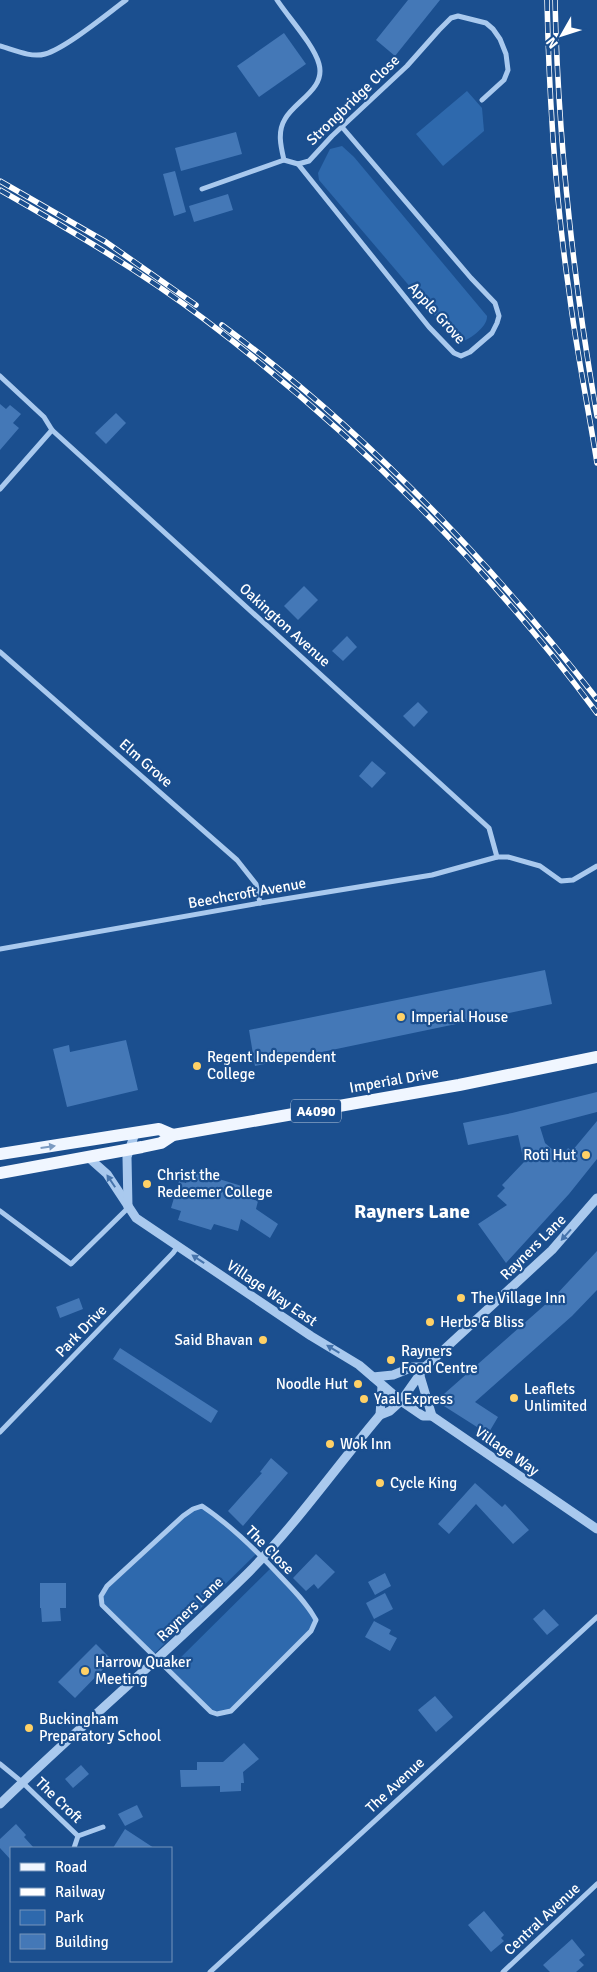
<svg xmlns="http://www.w3.org/2000/svg" width="597" height="1972" viewBox="0 0 597 1972" font-family="Signika,sans-serif">
	<style>
		.green { fill: #2e69ad }
		.building { fill: #4478b7 }
		.lines { fill: none; stroke-linecap: round; stroke-linejoin: round }
		.minor { stroke: #a9c9ee; stroke-width: 5 }
		.tertiary { stroke: #a9c9ee; stroke-width: 9 }
		.primary { stroke: #f0f6ff; stroke-width: 12 }
		.rail-casing { stroke: #fff; stroke-width: 5.5 }
		.rail { stroke: #1b4f8f; stroke-width: 4; stroke-dasharray: 11; stroke-linecap: butt }
		.oneway { fill: #7b9ac1 }
		.oneway2 { fill: #4674ac }
		.poi-dot { fill: #ffd166; stroke: #1b4f8f; stroke-width: 2 }
		.labels { text-anchor: middle; stroke-width: 4.5; stroke-linejoin: round; paint-order: stroke }
		.shield { fill: #1b4f8f; stroke: #bbcadd; stroke-width: 1 }
		.shield-label { font-size: 14px; font-weight: bold; fill: #fff }
		.street-label { font-size: 15px; fill: #fff; stroke: #1b4f8f }
		.poi-label { font-size: 15px; fill: #fff; stroke: #1b4f8f; text-anchor: start }
		.district-label { font-size: 20px; font-weight: bold; fill: #fff; stroke: #1b4f8f }
	</style>
	<rect width="100%" height="100%" fill="#1b4f8f"/>
	<g class="green">
		<polygon points="467,91 482,108 484,131 443,166 416,134"/>
		<path d="M342 146 354 157 487 316C488 327 468 341 458 343L319 180 318 173 330 149Z"/>
		<polygon points="202,1506 258,1552 154,1654 102,1605 101,1596 107,1586 183,1516"/>
		<polygon points="272,1567 316,1620 311,1631 231,1711 211,1712 169,1669"/>
	</g>
	<g class="building">
		<polygon points="408,0 440,0 395,56 376,40"/>
		<polygon points="284,33 306,64 259,97 237,66"/>
		<polygon points="236,132 242,154 181,171 175,148"/>
		<polygon points="175,171 186,212 174,216 163,174"/>
		<polygon points="228,194 233,210 194,222 189,206"/>
		<polygon points="0,404 6,409 10,405 21,414 13,423 19,428 0,450"/>
		<polygon points="116,413 126,423 106,444 95,433"/>
		<polygon points="304,586 318,600 298,620 284,606"/>
		<polygon points="347,636 357,647 343,661 332,651"/>
		<polygon points="418,702 428,712 414,727 403,716"/>
		<polygon points="372,761 386,773 372,788 359,776"/>
		<polygon points="545,970 552,1004 255,1066 249,1030"/>
		<polygon points="126,1040 138,1090 67,1107 53,1049 69,1045 70,1052"/>
		<polygon points="597,1092 597,1112 540,1127 545,1143 561,1157 568,1148 572,1151 597,1121 597,1159 569,1194 506,1263 478,1224 507,1205 497,1196 505,1188 502,1185 524,1162 518,1135 468,1145 463,1123 512,1113"/>
		<polygon points="190,1170 248,1188 245,1197 258,1201 256,1209 278,1224 270,1238 241,1219 238,1231 214,1224 211,1230 178,1220 181,1211 171,1208 179,1181 186,1183"/>
		<polygon points="597,1251 597,1290 572,1316 475,1402 498,1417 488,1434 436,1401 555,1296"/>
		<polygon points="79,1298 83,1309 60,1318 56,1307"/>
		<polygon points="120,1348 218,1411 211,1423 113,1359"/>
		<polygon points="271,1458 288,1473 243,1526 228,1511 262,1473 260,1472"/>
		<polygon points="475,1483 502,1507 505,1504 529,1530 513,1544 476,1504 449,1534 438,1524"/>
		<polygon points="316,1554 335,1572 318,1589 314,1584 306,1591 293,1578"/>
		<polygon points="385,1573 391,1586 375,1595 368,1582"/>
		<polygon points="40,1583 66,1583 66,1608 60,1608 61,1621 42,1622 41,1608 40,1608"/>
		<polygon points="385,1593 393,1609 374,1619 366,1603"/>
		<polygon points="544,1609 559,1625 547,1635 533,1619"/>
		<polygon points="374,1621 391,1630 389,1634 397,1638 390,1651 365,1637"/>
		<polygon points="96,1644 112,1660 75,1698 58,1682"/>
		<polygon points="435,1696 453,1717 436,1732 418,1710"/>
		<polygon points="244,1743 259,1759 243,1772 244,1783 241,1783 241,1791 220,1792 220,1786 181,1787 180,1770 197,1770 197,1762 223,1762"/>
		<polygon points="81,1765 89,1774 73,1788 65,1779"/>
		<polygon points="137,1805 143,1817 125,1826 118,1814"/>
		<polygon points="16,1824 26,1835 24,1837 34,1848 11,1848 11,1860 0,1848 0,1839"/>
		<polygon points="125,1829 154,1848 113,1848"/>
		<polygon points="484,1911 504,1935 501,1938 504,1941 491,1952 468,1925"/>
		<polygon points="572,1939 585,1955 579,1960 584,1965 576,1972 550,1972 543,1965"/>
	</g>
	<g class="lines">
		<g class="minor">
			<path d="M277 0C288 17 314 45 319 64 326 89 295 101 285 119 277 132 281 147 284 160L298 164 309 161 332 136 407 66 439 30 451 18 458 16 486 23 493 29 500 39 506 54 508 70 504 80 482 100"/>
			<path d="M0 46C14 50 31 58 45 54 66 48 107 14 126 0"/>
			<polyline points="298,164 429,327 454,353 461,356 470,352 492,333 497,323 499,316 495,303 471,278 342,127"/>
			<polyline points="202,189 284,160"/>
			<polyline points="0,376 44,417 52,430 489,828 497,857 508,857 540,866 561,881 573,880 597,866"/>
			<polyline points="0,489 52,430"/>
			<polyline points="0,652 237,860 256,884 260,903"/>
			<polyline points="0,949 260,903 432,875 497,857"/>
			<polyline points="0,1211 71,1264 128,1208"/>
			<polyline points="0,1432 173,1253 178,1246"/>
			<path d="M202 1506C232 1526 258 1552 282 1578 294 1591 307 1603 316 1620L311 1631 231 1711 217 1714 211 1712 102 1605 101 1596 107 1586 183 1516 193 1509Z"/>
			<polyline points="0,1764 22,1782 78,1836 74,1848"/>
			<polyline points="78,1836 103,1827"/>
			<polyline points="210,1972 597,1617"/>
			<polyline points="503,1972 597,1884"/>
		</g>
		<g class="tertiary">
			<polyline points="89,1158 107,1174 136,1218 311,1336 359,1365 401,1401 423,1416 432,1416 597,1529"/>
			<polyline points="128,1207 127,1157 135,1133"/>
			<polyline points="420,1376 432,1416"/>
			<polyline points="373,1377 393,1375 413,1367 425,1367"/>
			<polyline points="380,1415 382,1386"/>
			<path d="M0 1804C81 1725 168 1652 249 1572 297 1523 336 1467 380 1415L390 1411 401 1401 425 1367 552 1250 597 1198"/>
		</g>
		<g class="primary">
			<polyline points="0,1154 159,1129 173,1135"/>
			<polyline points="0,1173 142,1147 161,1143 173,1135 459,1085 597,1057"/>
		</g>
		<defs>
			<g id="rail">
				<path d="M547 0C549 97 555 195 569 291 576 349 588 406 597 463"/>
				<path d="M555 0C558 140 573 278 597 416"/>
				<polyline points="0,181 106,242 196,305"/>
				<path d="M0 190C70 230 139 270 204 319 352 431 486 564 597 713"/>
				<path d="M222 325C365 431 488 559 597 699"/>
			</g>
		</defs>
		<use href="#rail" class="rail-casing"/>
		<use href="#rail" class="rail"/>
	</g>
	<defs><path id="oneway-solid" d="M-6-.8H1V-3.2L6.5 0L1 3.2V.8H-6Z" transform="scale(1.25)"/></defs>
	<use class="oneway" href="#oneway-solid" transform="translate(48 1147) rotate(-8)"/>
	<g class="oneway2">
		<use href="#oneway-solid" transform="translate(111 1181) rotate(-124)"/>
		<use href="#oneway-solid" transform="translate(566 1235) rotate(132)"/>
		<use href="#oneway-solid" transform="translate(198 1259) rotate(-146)"/>
		<use href="#oneway-solid" transform="translate(333 1349) rotate(-149)"/>
	</g>
	<g class="poi-dot">
		<circle cx="401" cy="1017" r="5"/>
		<circle cx="197" cy="1066" r="5"/>
		<circle cx="586" cy="1155" r="5"/>
		<circle cx="147" cy="1184" r="5"/>
		<circle cx="461" cy="1298" r="5"/>
		<circle cx="430" cy="1322" r="5"/>
		<circle cx="263" cy="1340" r="5"/>
		<circle cx="391" cy="1360" r="5"/>
		<circle cx="358" cy="1384" r="5"/>
		<circle cx="514" cy="1398" r="5"/>
		<circle cx="364" cy="1399" r="5"/>
		<circle cx="330" cy="1444" r="5"/>
		<circle cx="380" cy="1483" r="5"/>
		<circle cx="85" cy="1671" r="5"/>
		<circle cx="29" cy="1728" r="5"/>
	</g>
	<g class="labels">
		<rect class="shield" x="291" y="1099.5" width="50" height="23" rx="4"/>
		<g class="shield-label">
			<text x="316" y="1116">A4090</text>
		</g>
		<g class="street-label">
			<text transform="translate(353 100) rotate(-44)" y="5">Strongbridge Close</text>
			<text transform="translate(437 313) rotate(48)" y="5">Apple Grove</text>
			<text transform="translate(285 625) rotate(42)" y="5">Oakington Avenue</text>
			<text transform="translate(146 763) rotate(41)" y="5">Elm Grove</text>
			<text transform="translate(247 893) rotate(-10)" y="5">Beechcroft Avenue</text>
			<text transform="translate(394 1080) rotate(-10)" y="5">Imperial Drive</text>
			<text transform="translate(533 1247) rotate(-45)" y="5">Rayners Lane</text>
			<text transform="translate(272 1293) rotate(34)" y="5">Village Way East</text>
			<text transform="translate(81 1331) rotate(-46)" y="5">Park Drive</text>
			<text transform="translate(507 1451) rotate(35)" y="5">Village Way</text>
			<text transform="translate(270 1550) rotate(45)" y="5">The Close</text>
			<text transform="translate(190 1609) rotate(-44)" y="5">Rayners Lane</text>
			<text transform="translate(395 1785) rotate(-43)" y="5">The Avenue</text>
			<text transform="translate(59 1800) rotate(44)" y="5">The Croft</text>
			<text transform="translate(542 1919) rotate(-43)" y="5">Central Avenue</text>
		</g>
		<g class="poi-label">
			<text x="411" y="1022">Imperial House</text>
			<text x="207" y="1062">Regent Independent<tspan x="207" dy="17">College</tspan></text>
			<text x="576" y="1160" text-anchor="end">Roti Hut</text>
			<text x="157" y="1180">Christ the<tspan x="157" dy="17">Redeemer College</tspan></text>
			<text x="471" y="1303">The Village Inn</text>
			<text x="440" y="1327">Herbs &amp; Bliss</text>
			<text x="253" y="1345" text-anchor="end">Said Bhavan</text>
			<text x="401" y="1356">Rayners<tspan x="401" dy="17">Food Centre</tspan></text>
			<text x="348" y="1389" text-anchor="end">Noodle Hut</text>
			<text x="524" y="1394">Leaflets<tspan x="524" dy="17">Unlimited</tspan></text>
			<text x="374" y="1404">Yaal Express</text>
			<text x="340" y="1449">Wok Inn</text>
			<text x="390" y="1488">Cycle King</text>
			<text x="95" y="1667">Harrow Quaker<tspan x="95" dy="17">Meeting</tspan></text>
			<text x="39" y="1724">Buckingham<tspan x="39" dy="17">Preparatory School</tspan></text>
		</g>
		<g class="district-label">
			<text x="412" y="1218">Rayners Lane</text>
		</g>
	</g>
	<rect x="10" y="1847" width="162" height="115" fill="#1b4f8f" stroke="#7695bc"/>
	<rect x="20" y="1863" width="25" height="8" fill="#f0f6ff" stroke="#7695bc"/>
	<text x="55" y="1872" font-size="15" fill="#ffffff">Road</text>
	<rect x="20" y="1888" width="25" height="8" fill="#ffffff" stroke="#7695bc"/>
	<text x="55" y="1897" font-size="15" fill="#ffffff">Railway</text>
	<rect x="20" y="1910" width="25" height="15" fill="#2e69ad" stroke="#7695bc"/>
	<text x="55" y="1922" font-size="15" fill="#ffffff">Park</text>
	<rect x="20" y="1934" width="25" height="15" fill="#4478b7" stroke="#7695bc"/>
	<text x="55" y="1947" font-size="15" fill="#ffffff">Building</text>
	<g transform="translate(562 35) rotate(231)" stroke="#1b4f8f" stroke-width="4" paint-order="stroke">
	<path d="M0-4L9 19L0 12L-9 19Z" fill="#ffffff"/>
	<text y="-8" font-size="14" font-weight="bold" text-anchor="middle" fill="#ffffff">N</text>
	</g>
</svg>
